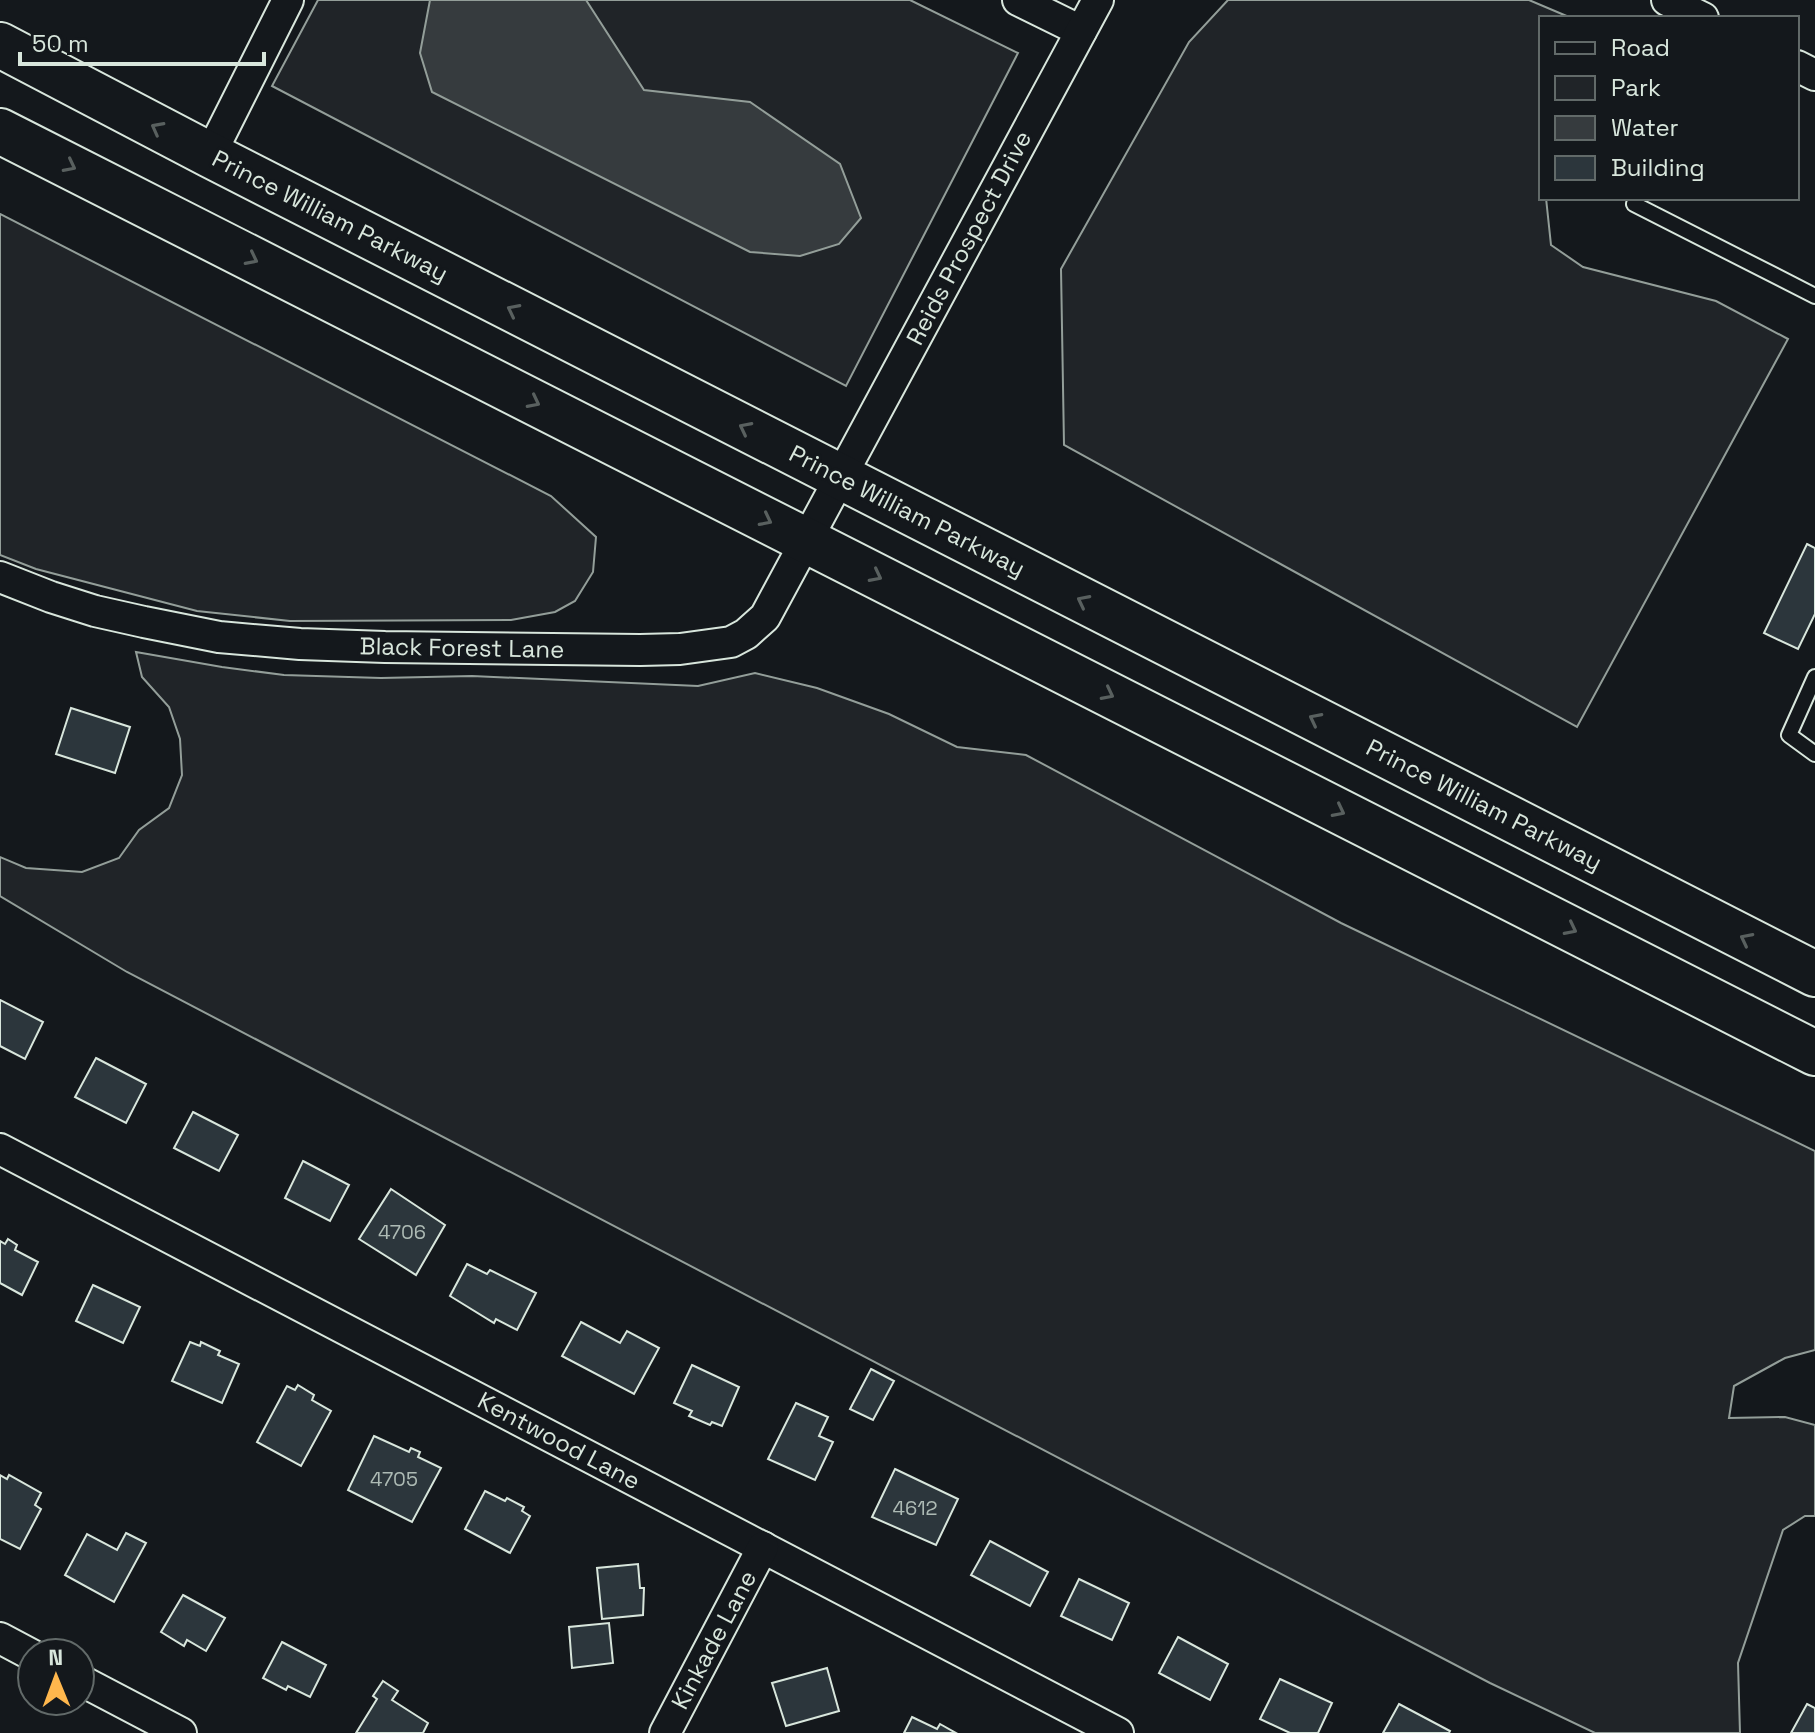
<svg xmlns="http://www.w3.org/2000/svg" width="1815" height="1733" viewBox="0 0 1815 1733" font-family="'Space Grotesk',sans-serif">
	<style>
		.green { fill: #202428; stroke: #939e99; stroke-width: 2 }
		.water { fill: #363b3e; stroke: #939e99; stroke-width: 2 }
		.building { fill: #2c363c; stroke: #d8e6dc; stroke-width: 2 }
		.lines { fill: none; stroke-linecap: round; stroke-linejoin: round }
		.service-casing { stroke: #d8e6dc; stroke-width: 18 }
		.minor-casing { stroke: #d8e6dc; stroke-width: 34 }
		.trunk-casing { stroke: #d8e6dc; stroke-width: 48 }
		.service { stroke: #14181c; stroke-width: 14 }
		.minor { stroke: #14181c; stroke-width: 30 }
		.trunk { stroke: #14181c; stroke-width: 44 }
		.oneway { stroke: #59605f }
		.labels { text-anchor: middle; stroke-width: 6; stroke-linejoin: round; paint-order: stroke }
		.number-label { font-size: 20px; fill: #adbab4 }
		.street-label { font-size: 24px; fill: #d8e6dc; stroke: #14181c }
	</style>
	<rect width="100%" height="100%" fill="#14181c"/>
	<g class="green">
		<polygon points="318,0 910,0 1018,53 846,386 272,86"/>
		<polygon points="1228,0 1529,0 1569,17 1541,18 1541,198 1546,198 1551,245 1583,267 1716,301 1788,339 1577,727 1064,445 1061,269 1189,42"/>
		<polygon points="0,214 551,496 596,537 593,572 575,601 555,612 511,620 290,621 197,611 36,569 0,555"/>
		<polygon points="136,652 222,667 284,675 381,678 472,676 698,686 755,673 817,688 889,714 957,747 1026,755 1341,923 1815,1151 1815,1350 1785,1358 1734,1386 1729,1418 1785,1417 1815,1425 1815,1516 1805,1516 1783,1530 1738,1663 1740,1733 1595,1733 1490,1683 127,972 0,896 0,857 26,868 82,872 119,858 139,830 169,808 182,775 180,739 169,707 142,677"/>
	</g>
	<polygon class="water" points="430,0 586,0 644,90 750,102 840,164 861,218 839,244 800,256 750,252 432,92 420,53"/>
	<g class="building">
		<polygon points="1807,544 1815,548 1815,614 1798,649 1764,633"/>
		<polygon points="71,708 130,727 115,773 56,754"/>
		<polygon points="0,1000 43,1022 25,1059 0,1046"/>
		<polygon points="96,1058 146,1084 126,1123 75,1097"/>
		<polygon points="193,1112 238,1135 219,1171 174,1148"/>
		<polygon points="303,1161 349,1185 330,1221 285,1198"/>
		<polygon points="391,1189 445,1225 416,1275 359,1239"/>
		<polygon points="8,1239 17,1245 15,1250 38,1262 22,1295 0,1283 0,1241 5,1244"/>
		<polygon points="467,1264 487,1274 490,1270 536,1293 517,1330 496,1319 494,1323 450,1296"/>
		<polygon points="93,1285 140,1307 123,1343 76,1321"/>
		<polygon points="581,1322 620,1343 627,1331 659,1348 634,1394 562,1356"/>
		<polygon points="190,1342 200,1346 201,1342 220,1351 218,1355 239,1364 222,1403 172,1381"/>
		<polygon points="692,1365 739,1387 722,1426 712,1422 710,1425 689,1416 692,1411 674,1403"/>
		<polygon points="871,1369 894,1381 873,1420 850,1409"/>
		<polygon points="298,1385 314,1395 312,1400 331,1411 301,1466 257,1442 287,1386 295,1390"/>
		<polygon points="796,1403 828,1417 819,1436 833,1442 815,1480 768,1459"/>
		<polygon points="374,1436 409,1452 411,1448 420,1452 418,1457 441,1468 412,1522 348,1490"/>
		<polygon points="895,1469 958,1499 936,1545 872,1517"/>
		<polygon points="0,1475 7,1479 9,1475 41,1493 35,1505 41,1509 20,1549 0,1539"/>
		<polygon points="485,1491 505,1501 507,1498 524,1507 522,1511 530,1516 510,1553 465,1529"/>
		<polygon points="126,1533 146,1543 114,1602 65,1575 87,1534 117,1550"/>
		<polygon points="990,1541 1048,1572 1030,1606 971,1575"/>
		<polygon points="638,1564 640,1588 644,1588 643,1615 602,1619 597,1568"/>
		<polygon points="1079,1579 1129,1603 1112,1640 1061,1616"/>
		<polygon points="183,1595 225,1618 206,1651 187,1640 184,1646 161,1632"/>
		<polygon points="609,1623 613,1663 572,1668 569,1627"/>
		<polygon points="1178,1637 1228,1664 1210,1700 1159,1673"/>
		<polygon points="282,1642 326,1665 310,1697 288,1686 286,1690 263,1678"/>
		<polygon points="827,1668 839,1711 786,1726 772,1683"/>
		<polygon points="1280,1679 1332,1703 1318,1733 1290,1733 1260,1719"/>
		<polygon points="383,1681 398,1691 392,1700 428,1723 423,1733 356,1733 377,1699 373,1696"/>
		<polygon points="1399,1704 1450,1731 1449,1733 1383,1733"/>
		<polygon points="1807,1704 1815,1708 1815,1733 1791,1733"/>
		<polygon points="912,1717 937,1729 940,1724 956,1733 904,1733"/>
	</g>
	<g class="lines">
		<defs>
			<g id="service">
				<polyline points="1637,198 1634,204 1815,296"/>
				<polyline points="1815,677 1789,735 1815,754"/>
			</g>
			<g id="minor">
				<polyline points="1018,0 1081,31"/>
				<polyline points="1667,0 1703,18"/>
				<polyline points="1797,66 1815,75"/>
				<polyline points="210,155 288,0"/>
				<polyline points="0,577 51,597 95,611 144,622 219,637 300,644 385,647 640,650 680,649 731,642 746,634 765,617 1098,0"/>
				<polyline points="0,1149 1118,1733"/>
				<polyline points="0,1638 32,1655"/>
				<polyline points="80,1680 181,1733"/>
				<polyline points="665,1733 763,1547"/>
			</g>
			<g id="trunk">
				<polyline points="0,45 210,155 1815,974"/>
				<polyline points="0,131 1815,1053"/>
			</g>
		</defs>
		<use href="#service" class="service-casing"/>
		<use href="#minor" class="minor-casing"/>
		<use href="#trunk" class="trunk-casing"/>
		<use href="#service" class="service"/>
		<use href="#minor" class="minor"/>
		<use href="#trunk" class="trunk"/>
	</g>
	<defs><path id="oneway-chevron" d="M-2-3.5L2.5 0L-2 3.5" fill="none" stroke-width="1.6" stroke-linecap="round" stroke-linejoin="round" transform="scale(2)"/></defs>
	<g class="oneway">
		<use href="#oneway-chevron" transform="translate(157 128) rotate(-152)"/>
		<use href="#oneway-chevron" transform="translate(70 166) rotate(27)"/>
		<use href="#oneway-chevron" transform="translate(252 259) rotate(27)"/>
		<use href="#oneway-chevron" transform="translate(513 310) rotate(-153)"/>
		<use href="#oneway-chevron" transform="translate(534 402) rotate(27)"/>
		<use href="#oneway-chevron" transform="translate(745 428) rotate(-153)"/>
		<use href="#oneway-chevron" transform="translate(766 520) rotate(27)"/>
		<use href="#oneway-chevron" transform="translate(876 576) rotate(27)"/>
		<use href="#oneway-chevron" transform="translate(1083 601) rotate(-153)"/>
		<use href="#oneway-chevron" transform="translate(1108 694) rotate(27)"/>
		<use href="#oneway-chevron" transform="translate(1315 719) rotate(-153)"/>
		<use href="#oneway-chevron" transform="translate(1339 811) rotate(27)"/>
		<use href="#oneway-chevron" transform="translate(1571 929) rotate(27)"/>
		<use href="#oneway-chevron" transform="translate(1746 939) rotate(-153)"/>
	</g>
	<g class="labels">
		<g class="number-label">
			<text x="402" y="1239">4706</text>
			<text x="394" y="1486">4705</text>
			<text x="915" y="1515">4612</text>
		</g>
		<g class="street-label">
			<text transform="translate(330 216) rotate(27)" y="8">Prince William Parkway</text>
			<text transform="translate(969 238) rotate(-62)" y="8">Reids Prospect Drive</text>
			<text transform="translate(907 511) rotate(27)" y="8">Prince William Parkway</text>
			<text transform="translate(462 648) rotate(1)" y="8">Black Forest Lane</text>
			<text transform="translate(1484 805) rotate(27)" y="8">Prince William Parkway</text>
			<text transform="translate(559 1441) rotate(28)" y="8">Kentwood Lane</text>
			<text transform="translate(714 1640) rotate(-62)" y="8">Kinkade Lane</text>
		</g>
	</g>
	<rect x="1539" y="16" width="260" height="184" fill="#14181c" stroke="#626a69" stroke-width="2"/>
	<rect x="1555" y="42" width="40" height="12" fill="#14181c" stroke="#626a69" stroke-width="2"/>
	<text x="1611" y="56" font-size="24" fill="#d8e6dc">Road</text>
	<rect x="1555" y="76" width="40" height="24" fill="#202428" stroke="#626a69" stroke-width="2"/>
	<text x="1611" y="96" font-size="24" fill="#d8e6dc">Park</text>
	<rect x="1555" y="116" width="40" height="24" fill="#363b3e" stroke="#626a69" stroke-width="2"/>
	<text x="1611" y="136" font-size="24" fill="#d8e6dc">Water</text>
	<rect x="1555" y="156" width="40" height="24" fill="#2c363c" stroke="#626a69" stroke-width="2"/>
	<text x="1611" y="176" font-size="24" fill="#d8e6dc">Building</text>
	<g transform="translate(56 1677) rotate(359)"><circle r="38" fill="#14181c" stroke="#626a69" stroke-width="2"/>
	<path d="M0-6L14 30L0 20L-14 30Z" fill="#ffb74d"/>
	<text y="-12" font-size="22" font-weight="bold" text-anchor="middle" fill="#d8e6dc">N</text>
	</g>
	<path d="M20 52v12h244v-12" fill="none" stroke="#d8e6dc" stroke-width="4"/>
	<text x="32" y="52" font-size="24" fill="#d8e6dc" stroke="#14181c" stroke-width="6" paint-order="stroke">50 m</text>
</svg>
